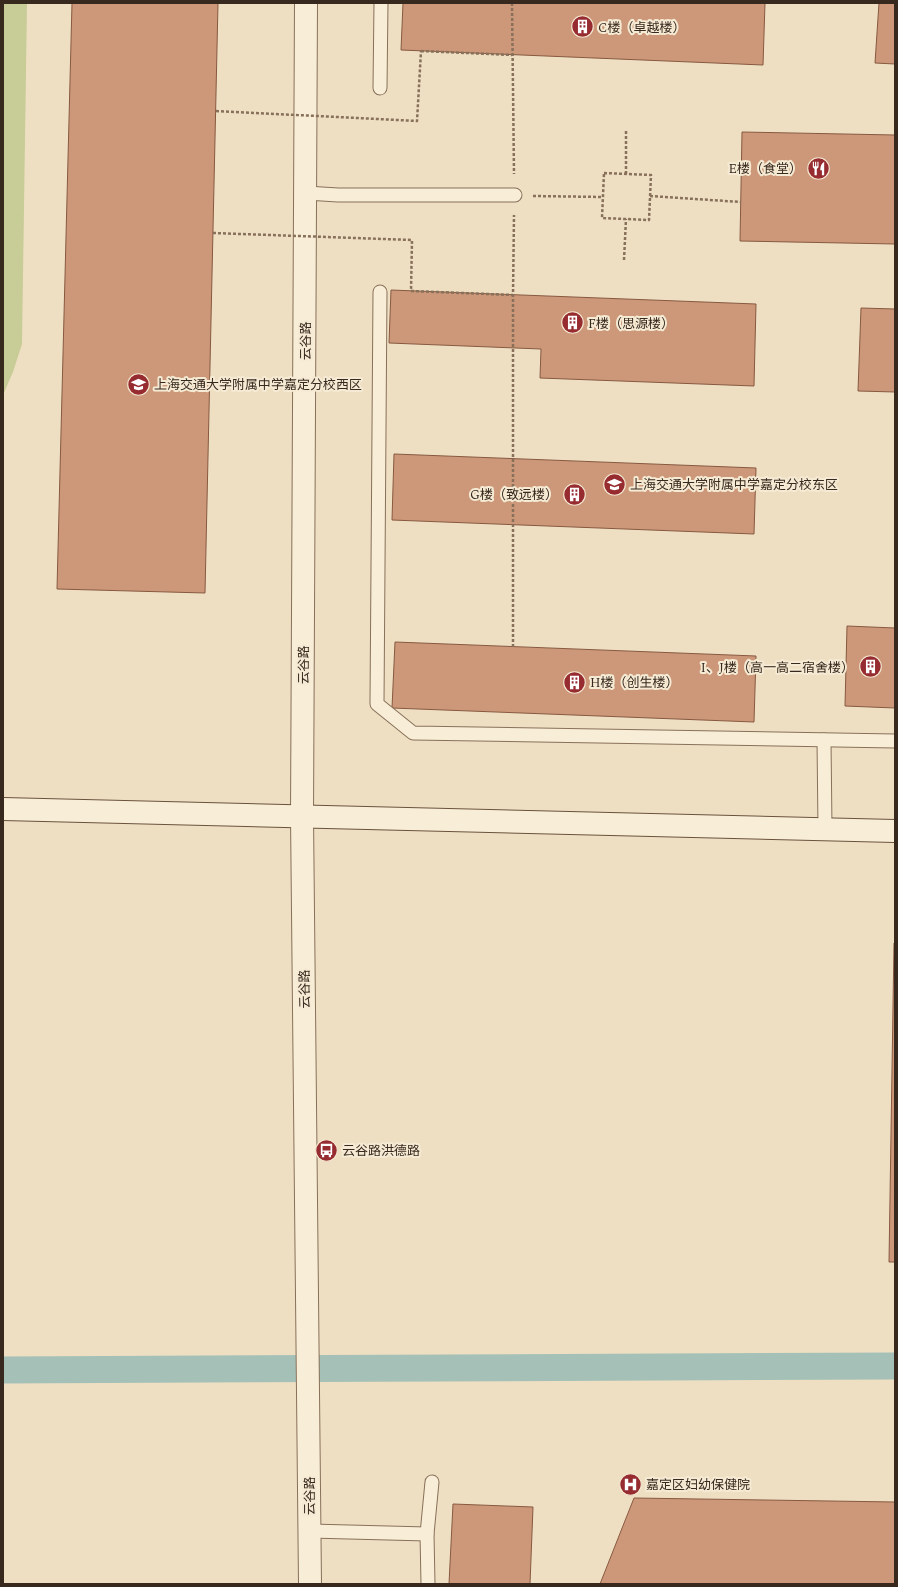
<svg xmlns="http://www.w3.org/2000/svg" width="898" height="1587" viewBox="0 0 898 1587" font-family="Spectral,'Noto Sans SC',serif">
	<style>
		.green { fill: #c8cc97 }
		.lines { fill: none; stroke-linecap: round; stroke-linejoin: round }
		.canal { stroke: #a5c1b7; stroke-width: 27 }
		.building { fill: #cc9879; stroke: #875940 }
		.service-casing { stroke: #88705a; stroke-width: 15 }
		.minor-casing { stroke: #88705a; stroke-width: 24 }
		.secondary-casing { stroke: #6a523d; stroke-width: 24 }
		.path { stroke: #88705a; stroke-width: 2.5; stroke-dasharray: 3 2; stroke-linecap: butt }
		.service { stroke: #f8edd6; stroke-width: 13 }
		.minor { stroke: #f8edd6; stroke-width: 22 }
		.secondary { stroke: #f8edd6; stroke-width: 22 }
		.path-bridge { stroke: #88705a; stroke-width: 2.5; stroke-dasharray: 3 2; stroke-linecap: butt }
		.labels { text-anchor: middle; stroke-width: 4; stroke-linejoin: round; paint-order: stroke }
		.poi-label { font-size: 13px; fill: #38291e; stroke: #f5ead3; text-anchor: start }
		.street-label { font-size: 13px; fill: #38291e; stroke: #f5ead3 }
	</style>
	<rect width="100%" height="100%" fill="#eedfc3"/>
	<polygon class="green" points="3,3 27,3 22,344 13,372 3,395"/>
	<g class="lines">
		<polyline class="canal" points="3,1370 895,1366"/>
	</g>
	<g class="building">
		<polygon points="72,3 218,3 205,593 57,589"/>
		<polygon points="403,3 765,3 763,65 401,50"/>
		<polygon points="879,3 895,3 895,64 875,63"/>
		<polygon points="742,132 895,135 895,244 740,241"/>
		<polygon points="391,290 756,304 754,386 540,378 541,349 389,343"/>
		<polygon points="861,308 895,309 895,392 858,391"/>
		<polygon points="394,454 756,468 754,534 392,520"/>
		<polygon points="847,626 895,628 895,708 845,706"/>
		<polygon points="395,642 756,656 754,722 392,708"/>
		<polygon points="894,943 895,943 895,1262 889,1262"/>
		<polygon points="634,1498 895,1502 895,1584 600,1584"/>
		<polygon points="453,1504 533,1507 530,1584 449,1584"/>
	</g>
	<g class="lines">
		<defs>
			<g id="service">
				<polyline points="380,88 381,3"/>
				<polyline points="306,193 338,195 515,195"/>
				<polyline points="380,292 377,704 413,733 895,741"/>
				<polyline points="824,740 825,829"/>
				<polyline points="310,1531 427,1534"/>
				<polyline points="428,1584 427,1534 432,1482"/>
			</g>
			<polyline id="minor" points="306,3 302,816 310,1584"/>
			<polyline id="secondary" points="3,809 895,831"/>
		</defs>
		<use href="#service" class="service-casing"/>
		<use href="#minor" class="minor-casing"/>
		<use href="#secondary" class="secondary-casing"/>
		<g class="path">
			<polyline points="512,3 514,174"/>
			<polyline points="421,51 512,55"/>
			<polygon points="604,173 651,175 649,220 602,218"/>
			<polyline points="626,174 626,131"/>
			<polyline points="533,196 603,197"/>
			<polyline points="650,196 741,202"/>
			<polyline points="624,260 626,219"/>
			<polyline points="411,291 513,295"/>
			<polyline points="513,647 513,295 514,215"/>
		</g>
		<use href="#service" class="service"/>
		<use href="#minor" class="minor"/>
		<use href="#secondary" class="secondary"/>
		<g class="path-bridge">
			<polyline points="216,111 417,121 421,51"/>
			<polyline points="213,233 412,240 411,291"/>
		</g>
	</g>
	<defs>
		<symbol id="building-disc" viewBox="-11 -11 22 22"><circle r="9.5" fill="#962b30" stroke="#f5ead3"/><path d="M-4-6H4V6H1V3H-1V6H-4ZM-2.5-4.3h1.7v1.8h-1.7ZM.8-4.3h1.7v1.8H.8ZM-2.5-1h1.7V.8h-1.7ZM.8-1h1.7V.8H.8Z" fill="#fff"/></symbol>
		<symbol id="restaurant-disc" viewBox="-11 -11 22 22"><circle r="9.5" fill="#962b30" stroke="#f5ead3"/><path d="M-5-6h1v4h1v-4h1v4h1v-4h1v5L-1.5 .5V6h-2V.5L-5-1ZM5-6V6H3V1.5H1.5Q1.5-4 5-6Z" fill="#fff"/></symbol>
		<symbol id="school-disc" viewBox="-11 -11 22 22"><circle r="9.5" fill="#962b30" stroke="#f5ead3"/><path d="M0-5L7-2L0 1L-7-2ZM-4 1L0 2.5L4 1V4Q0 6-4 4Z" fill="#fff"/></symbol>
		<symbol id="bus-disc" viewBox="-11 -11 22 22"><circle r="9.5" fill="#962b30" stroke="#f5ead3"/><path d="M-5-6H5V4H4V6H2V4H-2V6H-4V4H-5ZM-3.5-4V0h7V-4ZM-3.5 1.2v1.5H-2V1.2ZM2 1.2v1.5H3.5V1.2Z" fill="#fff"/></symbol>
		<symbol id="hospital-disc" viewBox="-11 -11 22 22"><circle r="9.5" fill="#962b30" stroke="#f5ead3"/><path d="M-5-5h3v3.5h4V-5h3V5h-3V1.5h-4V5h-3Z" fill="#fff"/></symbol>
	</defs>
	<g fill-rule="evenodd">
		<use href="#building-disc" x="570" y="14" width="25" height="25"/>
		<use href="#restaurant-disc" x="806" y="156" width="25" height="25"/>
		<use href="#building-disc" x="560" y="310" width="25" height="25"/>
		<use href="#school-disc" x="126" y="372" width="25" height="25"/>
		<use href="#school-disc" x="602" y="472" width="25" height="25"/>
		<use href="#building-disc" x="562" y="482" width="25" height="25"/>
		<use href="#building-disc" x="858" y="654" width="25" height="25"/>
		<use href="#building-disc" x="562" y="670" width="25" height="25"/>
		<use href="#bus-disc" x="314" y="1138" width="25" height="25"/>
		<use href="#hospital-disc" x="618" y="1472" width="25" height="25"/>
	</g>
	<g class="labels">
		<g class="poi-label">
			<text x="598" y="32">C楼（卓越楼）</text>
			<text x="802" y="173" text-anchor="end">E楼（食堂）</text>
			<text x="588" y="328">F楼（思源楼）</text>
			<text x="154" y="389">上海交通大学附属中学嘉定分校西区</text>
			<text x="630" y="489">上海交通大学附属中学嘉定分校东区</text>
			<text x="558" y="499" text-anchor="end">G楼（致远楼）</text>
			<text x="854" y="672" text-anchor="end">I、J楼（高一高二宿舍楼）</text>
			<text x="590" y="687">H楼（创生楼）</text>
			<text x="342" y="1155">云谷路洪德路</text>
			<text x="646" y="1489">嘉定区妇幼保健院</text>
		</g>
		<g class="street-label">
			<text transform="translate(305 341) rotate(-90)" y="5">云谷路</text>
			<text transform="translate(303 665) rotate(-90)" y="5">云谷路</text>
			<text transform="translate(304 989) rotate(-91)" y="5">云谷路</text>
			<text transform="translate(309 1496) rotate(-90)" y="5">云谷路</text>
		</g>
	</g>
	<rect width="898" height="1587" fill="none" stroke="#38291e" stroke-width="8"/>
</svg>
